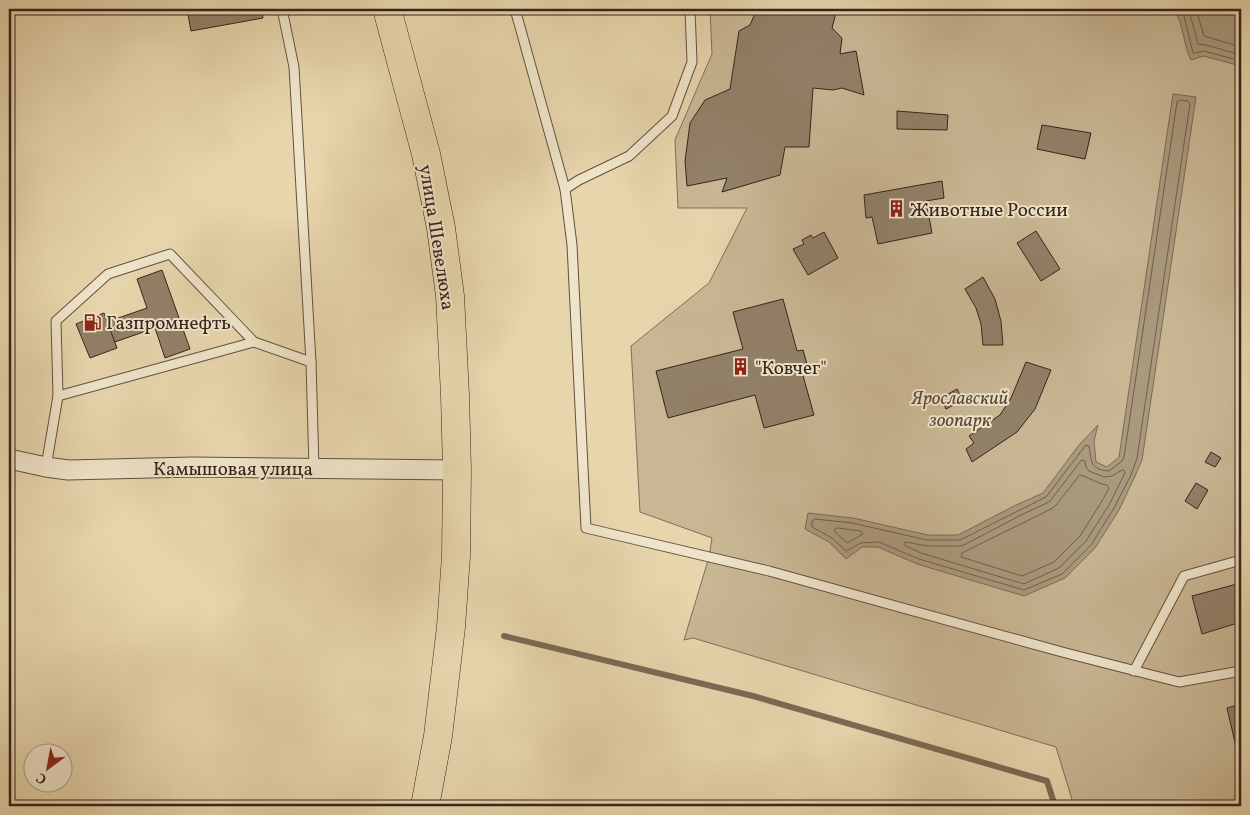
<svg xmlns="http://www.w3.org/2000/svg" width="1250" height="815" viewBox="0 0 1250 815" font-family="Vollkorn,serif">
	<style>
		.green { fill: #c9b794; stroke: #7f6e59 }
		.water { fill: #aa997c; stroke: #7b6a56 }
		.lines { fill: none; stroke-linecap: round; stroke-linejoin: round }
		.shore { stroke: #705e4d; stroke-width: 1 }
		.stream { stroke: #7b6a56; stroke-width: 6 }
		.building { fill: #928068; stroke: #35241e }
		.service-casing { stroke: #625042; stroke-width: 11 }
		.minor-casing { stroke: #625042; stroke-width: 21 }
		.primary-casing { stroke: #35241e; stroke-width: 29 }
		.service { stroke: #efe4c9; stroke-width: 9 }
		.minor { stroke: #efe4c9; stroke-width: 19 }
		.primary { stroke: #e7d5ac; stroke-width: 28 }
		.labels { text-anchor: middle; stroke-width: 4; stroke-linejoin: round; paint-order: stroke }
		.poi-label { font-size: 19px; fill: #35241e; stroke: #efe4c9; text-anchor: start }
		.street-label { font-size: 19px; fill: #35241e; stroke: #efe4c9 }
		.park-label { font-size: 19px; font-style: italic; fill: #5a493c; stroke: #efe4c9 }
	</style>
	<rect width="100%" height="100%" fill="#e7d5ac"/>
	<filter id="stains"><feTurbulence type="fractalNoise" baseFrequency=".004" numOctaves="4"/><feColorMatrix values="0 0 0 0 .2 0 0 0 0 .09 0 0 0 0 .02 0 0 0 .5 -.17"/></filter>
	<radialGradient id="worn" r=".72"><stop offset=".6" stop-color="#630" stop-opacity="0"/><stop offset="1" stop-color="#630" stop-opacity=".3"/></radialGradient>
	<polygon class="green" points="710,9 1241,9 1241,806 1074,806 1056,747 693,638 684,640 709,557 712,538 640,512 631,346 709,283 747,208 678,208 675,140 712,54"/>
	<g class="water">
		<path d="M1174 9H1241V66L1203 56 1191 60C1183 44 1184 25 1174 9Z"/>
		<polygon points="1173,94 1196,97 1142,460 1135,476 1119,510 1095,548 1065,578 1024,596 917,564 878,547 862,547 846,559 829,542 805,529 808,513 853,518 928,535 958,535 1016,505 1043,493 1079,445 1098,425 1094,441 1096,462 1107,467 1119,457"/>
	</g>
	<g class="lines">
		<g class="shore">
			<polyline points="1180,9 1184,16 1193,53 1195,53 1204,51 1241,61"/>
			<polyline points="1188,9 1190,14 1198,44 1206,45 1241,55"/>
			<polyline points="1196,9 1204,36 1241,47"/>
			<path d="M1180 100 1188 101 1190 104 1137 458 1131 475 1114 508 1091 545 1062 574 1024 590 919 559 879 542 861 543 846 551 832 538 812 527V521L815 519 852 523 927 540H960L1046 497 1086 445 1089 446C1092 462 1089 469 1109 471L1122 461 1124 457 1177 102Z"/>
			<polygon points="1082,460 1085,461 1086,467 1089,471 1104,477 1112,476 1122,470 1124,470 1125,473 1109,505 1086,541 1059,568 1024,584 921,553 904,545 904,543 906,542 927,546 959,546 964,545 1021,515 1049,502"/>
			<path d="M1080 475C1089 477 1097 484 1107 485L1109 488 1102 501 1080 536 1054 562 1022 576 961 557 962 553 1053 508 1057 504Z"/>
			<polygon points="837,528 861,531 863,534 847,543 835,532 835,529"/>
		</g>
		<polyline class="stream" points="504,636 753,696 1047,781 1055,806"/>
	</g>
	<g class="building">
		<polygon points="187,9 261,9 263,18 191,31"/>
		<polygon points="757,9 837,9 832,28 842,38 840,54 856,51 864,95 842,88 833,90 813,88 809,147 785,147 780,175 722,192 727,178 687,186 685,161 690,123 705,100 730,89 739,31 750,25"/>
		<polygon points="897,111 948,115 947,130 897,129"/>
		<polygon points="1042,125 1091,133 1085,159 1037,149"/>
		<polygon points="942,181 944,198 926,201 932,233 878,244 872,217 866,218 864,195"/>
		<polygon points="1036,231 1060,269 1041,281 1017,243"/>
		<polygon points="824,232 838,258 808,275 793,249 804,244 802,240 811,235 813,238"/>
		<polygon points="162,270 190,349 165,358 155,328 112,343 104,323 147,308 137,279"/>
		<polygon points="983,277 995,299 1001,321 1003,345 983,345 981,324 976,308 965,289"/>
		<polygon points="783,299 797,351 803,350 809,371 802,372 814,415 764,428 755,395 668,418 656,371 743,349 733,312"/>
		<polygon points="104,313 117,348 90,358 76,324"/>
		<polygon points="1026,362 1051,370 1035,409 1017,432 972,462 966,449 974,443 969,436 1000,415 1011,398"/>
		<polygon points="957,389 963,400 946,409 941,398"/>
		<polygon points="1211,452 1221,458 1215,467 1205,462"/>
		<polygon points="1196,483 1208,490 1197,509 1185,501"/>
		<polygon points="1241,583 1241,622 1202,634 1192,596"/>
		<polygon points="1241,704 1241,750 1237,751 1227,708"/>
	</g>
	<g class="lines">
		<defs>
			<g id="service">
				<polyline points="282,9 294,67 311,362 314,468"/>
				<polyline points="515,9 565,189 572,245 586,528 769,571 1062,652 1179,682 1241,671"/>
				<polyline points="565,189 579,180 629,156 672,116 692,62 690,9"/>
				<polyline points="58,396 254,342"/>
				<polyline points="46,467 58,396 56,321 108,274 170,254 254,342 311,362"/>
				<polyline points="1134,671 1184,576 1241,560"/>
			</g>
			<polyline id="minor" points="9,459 46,467 68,470 192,467 457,470"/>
			<polyline id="primary" points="387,9 426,154 441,228 450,296 455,395 457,470 456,556 451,627 438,736 425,806"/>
		</defs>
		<use href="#service" class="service-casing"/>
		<use href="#minor" class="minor-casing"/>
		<use href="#primary" class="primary-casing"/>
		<use href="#service" class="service"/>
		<use href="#minor" class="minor"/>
		<use href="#primary" class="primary"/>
	</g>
	<defs>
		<symbol id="building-bare" viewBox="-9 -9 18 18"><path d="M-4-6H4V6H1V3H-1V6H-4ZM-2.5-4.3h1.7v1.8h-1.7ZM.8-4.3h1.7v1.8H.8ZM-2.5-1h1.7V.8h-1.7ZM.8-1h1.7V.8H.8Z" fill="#8f2418" stroke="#efe4c9" stroke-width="2.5" paint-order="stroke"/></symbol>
		<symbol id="fuel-bare" viewBox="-9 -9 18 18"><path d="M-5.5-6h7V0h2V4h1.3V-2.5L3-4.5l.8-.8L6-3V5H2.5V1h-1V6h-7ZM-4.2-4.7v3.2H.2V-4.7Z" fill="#8f2418" stroke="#efe4c9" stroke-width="2.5" paint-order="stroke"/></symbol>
	</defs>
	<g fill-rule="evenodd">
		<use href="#building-bare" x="884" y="196" width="25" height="25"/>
		<use href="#fuel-bare" x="80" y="310" width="25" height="25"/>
		<use href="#building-bare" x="728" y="354" width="25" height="25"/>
	</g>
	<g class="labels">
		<g class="poi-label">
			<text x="910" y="216">Животные России</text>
			<text x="106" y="329">Газпромнефть</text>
			<text x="755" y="374">"Ковчег"</text>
		</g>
		<g class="street-label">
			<text transform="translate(438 237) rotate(81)" y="7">улица Шевелюха</text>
			<text x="233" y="475">Камышовая улица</text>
		</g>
		<g class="park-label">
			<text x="960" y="404">Ярославский<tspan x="960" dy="22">зоопарк</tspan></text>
		</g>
	</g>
	<rect width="1250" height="815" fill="none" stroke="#e7d5ac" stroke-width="30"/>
	<rect x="10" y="10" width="1230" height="795" fill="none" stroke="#35241e" stroke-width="2.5"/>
	<rect x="15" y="15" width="1220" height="785" fill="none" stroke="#35241e"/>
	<g transform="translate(48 768) rotate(212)"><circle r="24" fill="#efe4c9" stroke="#a59785"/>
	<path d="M0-4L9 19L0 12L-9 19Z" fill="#8f2418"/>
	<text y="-8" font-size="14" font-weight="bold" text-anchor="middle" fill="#35241e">С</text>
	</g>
	<rect width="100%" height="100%" filter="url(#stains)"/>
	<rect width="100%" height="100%" fill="url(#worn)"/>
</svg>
